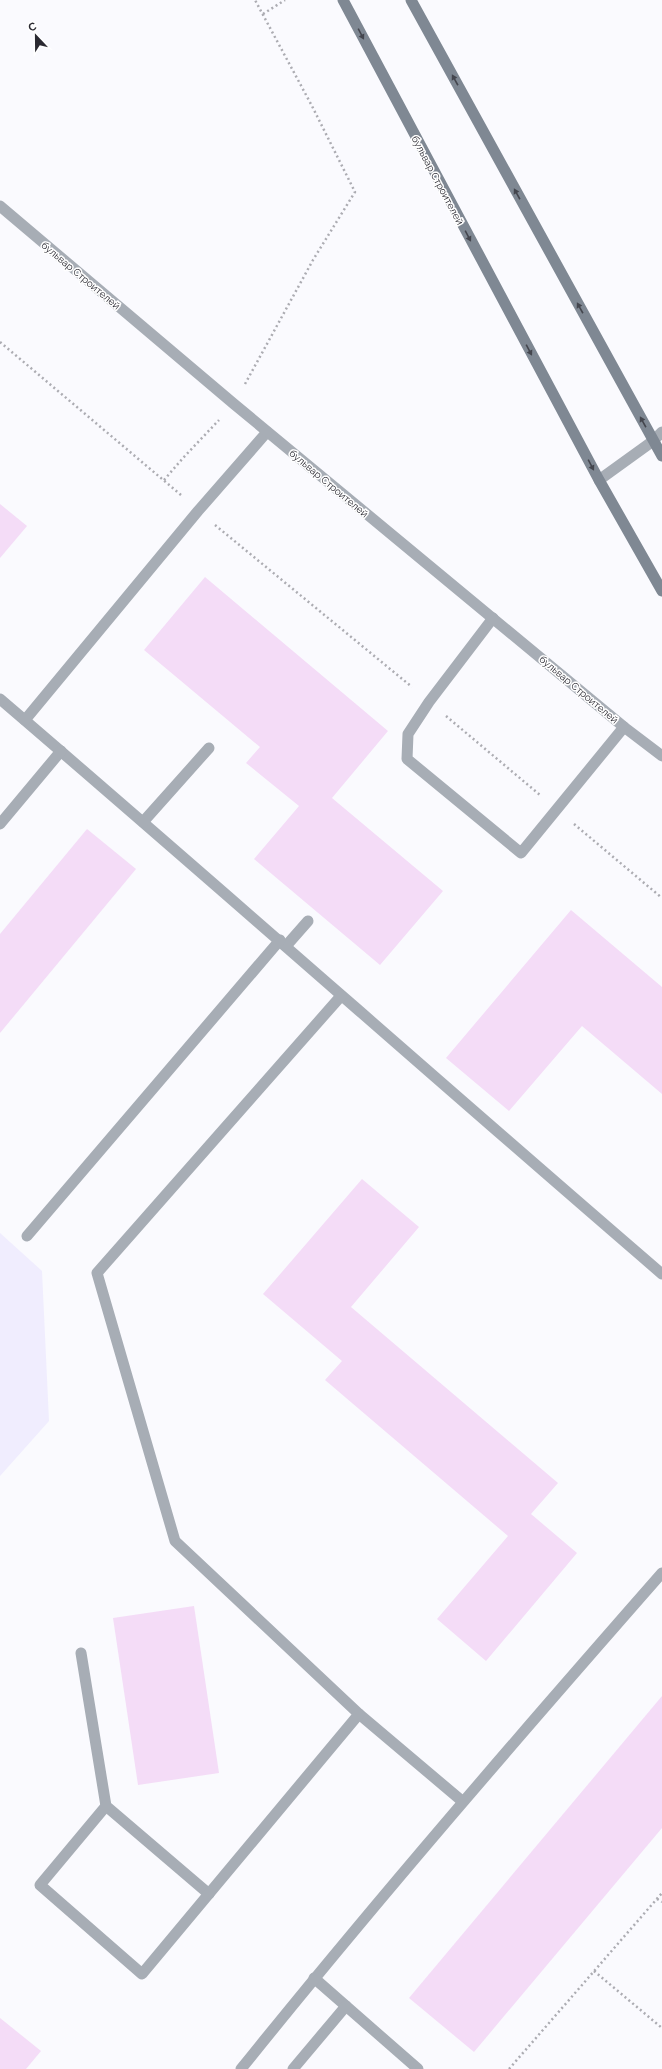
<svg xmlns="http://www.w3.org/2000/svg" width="662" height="2069" viewBox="0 0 662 2069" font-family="Raleway,sans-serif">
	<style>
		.built { fill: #f0edfe }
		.building { fill: #f4dcf7 }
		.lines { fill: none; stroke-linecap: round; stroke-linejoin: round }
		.path { stroke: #acacb2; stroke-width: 2.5; stroke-dasharray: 2 3; stroke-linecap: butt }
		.service { stroke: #a7adb5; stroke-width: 11 }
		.minor { stroke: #a7adb5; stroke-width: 11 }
		.secondary { stroke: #7f8893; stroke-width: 11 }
		.oneway { fill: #44464e }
		.labels { text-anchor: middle; stroke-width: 3; stroke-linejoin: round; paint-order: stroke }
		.street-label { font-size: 10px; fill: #2a2931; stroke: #fff }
	</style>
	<rect width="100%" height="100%" fill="#fafafe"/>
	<polygon class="built" points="0,1233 42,1271 49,1421 0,1476"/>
	<g class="building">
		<polygon points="0,504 27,526 0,558"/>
		<polygon points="205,577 388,731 332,798 443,891 380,965 254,859 299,806 246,763 260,747 144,650"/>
		<polygon points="87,829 136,869 0,1033 0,934"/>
		<polygon points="571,910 662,987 662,1094 582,1026 509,1111 446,1058"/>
		<polygon points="362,1179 419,1227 351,1307 558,1483 531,1514 577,1553 486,1661 437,1619 508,1536 325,1380 342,1361 263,1294"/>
		<polygon points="194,1606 219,1773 138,1785 113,1618"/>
		<polygon points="662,1696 662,1828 474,2052 409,1998"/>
		<polygon points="0,2018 41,2051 26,2069 0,2069"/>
	</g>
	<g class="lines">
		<g class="path">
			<polyline points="263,14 285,0"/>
			<polyline points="0,342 181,495"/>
			<polyline points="245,384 313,260 355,192 312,106 255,0"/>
			<polyline points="164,480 183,458 219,420"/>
			<polyline points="215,525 412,687"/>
			<polyline points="446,716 540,795"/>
			<polyline points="574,824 662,898"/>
			<polyline points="657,1899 662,1902"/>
			<polyline points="594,1971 662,2028"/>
			<polyline points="509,2069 662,1893"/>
		</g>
		<g class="service">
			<polyline points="653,441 662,432"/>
			<polyline points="493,618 429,702 408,734 407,759 521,853 624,727"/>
			<path d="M0 699C222 889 440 1083 662 1274"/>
			<polyline points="25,720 198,511 267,432"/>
			<polyline points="143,822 209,748"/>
			<polyline points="0,824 61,751"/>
			<polyline points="286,946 308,921"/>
			<polyline points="27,1236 280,940"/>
			<polyline points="81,1653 106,1806 209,1894"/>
			<polyline points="359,1714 462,1801"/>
			<polyline points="106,1806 40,1885 142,1974 359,1714 175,1541 97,1273 341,996"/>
			<polyline points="314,1978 418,2069"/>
			<path d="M241 2069C377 1900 519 1736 662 1573"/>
			<polyline points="293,2069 346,2006"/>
		</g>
		<g class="minor">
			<polyline points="0,206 234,404 624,727 662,756"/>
			<polyline points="599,480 653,441"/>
		</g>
		<g class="secondary">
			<polyline points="343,0 599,480 662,591"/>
			<polyline points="411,0 662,456"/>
		</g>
	</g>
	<defs><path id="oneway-solid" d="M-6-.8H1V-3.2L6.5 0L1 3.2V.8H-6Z"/></defs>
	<g class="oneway">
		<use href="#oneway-solid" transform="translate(361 34) rotate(62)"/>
		<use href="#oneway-solid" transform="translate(455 80) rotate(-119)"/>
		<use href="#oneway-solid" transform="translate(517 194) rotate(-119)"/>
		<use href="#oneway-solid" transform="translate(468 236) rotate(62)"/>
		<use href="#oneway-solid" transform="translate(580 308) rotate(-119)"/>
		<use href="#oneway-solid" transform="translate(529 350) rotate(62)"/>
		<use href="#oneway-solid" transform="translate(643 422) rotate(-119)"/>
		<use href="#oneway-solid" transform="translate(591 465) rotate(62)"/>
	</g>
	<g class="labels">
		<g class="street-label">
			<text transform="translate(438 180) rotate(62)" y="4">бульвар Строителей</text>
			<text transform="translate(81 275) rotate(40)" y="4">бульвар Строителей</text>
			<text transform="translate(329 483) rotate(40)" y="4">бульвар Строителей</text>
			<text transform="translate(579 689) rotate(40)" y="4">бульвар Строителей</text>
		</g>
	</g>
	<g transform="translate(36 36) rotate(338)" stroke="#ffffff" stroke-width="3" paint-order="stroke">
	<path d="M0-3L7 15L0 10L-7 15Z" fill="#2a2931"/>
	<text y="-6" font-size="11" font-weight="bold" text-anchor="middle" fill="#2a2931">С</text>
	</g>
</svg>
